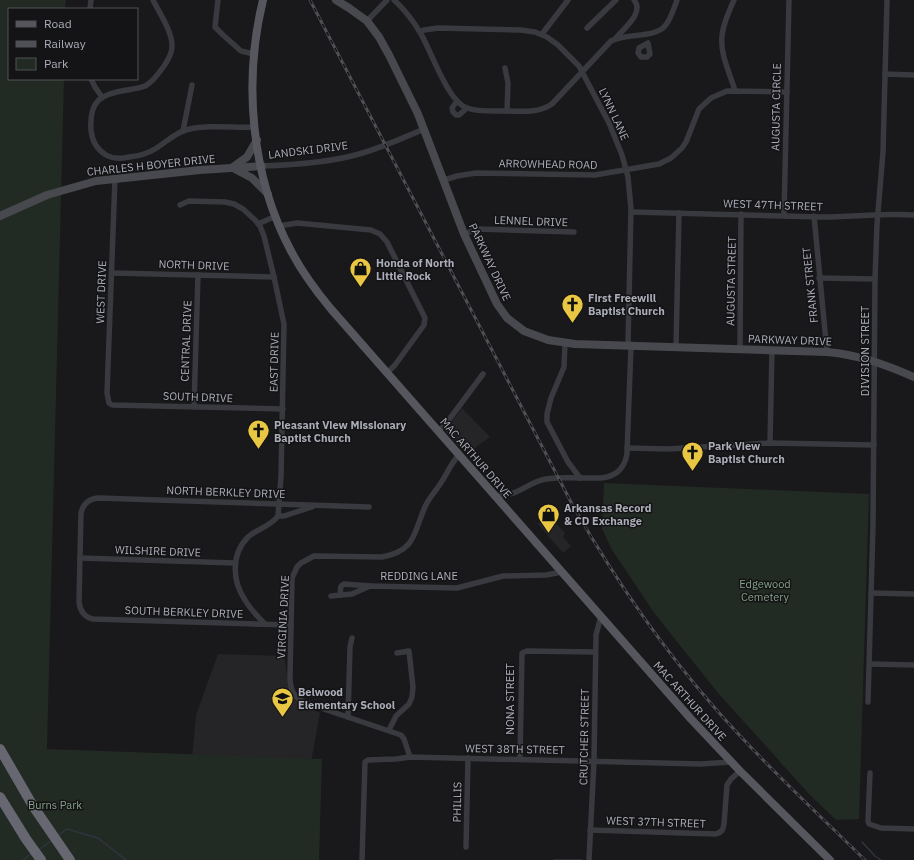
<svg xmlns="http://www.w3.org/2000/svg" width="914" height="860" viewBox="0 0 914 860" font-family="'IBM Plex Sans',sans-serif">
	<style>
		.built { fill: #252427 }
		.green { fill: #222a24 }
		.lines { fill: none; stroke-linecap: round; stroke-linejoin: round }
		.stream { stroke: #2f353e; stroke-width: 1.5 }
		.street { stroke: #393a3f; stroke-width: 5.5 }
		.secondary { stroke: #48484f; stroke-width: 8 }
		.primary { stroke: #56565e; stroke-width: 8 }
		.highway { stroke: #666770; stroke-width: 10 }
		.rail-casing { stroke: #4f4f56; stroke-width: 3 }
		.rail { stroke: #141315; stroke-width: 1.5; stroke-dasharray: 4.5; stroke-linecap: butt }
		.labels { text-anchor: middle; stroke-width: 3; stroke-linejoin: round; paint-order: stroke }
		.street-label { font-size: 11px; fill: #abaeb9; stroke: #141315 }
		.poi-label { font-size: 11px; font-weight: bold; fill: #abaeb9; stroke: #141315; text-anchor: start }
		.park-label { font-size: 11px; fill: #83a38a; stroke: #141315 }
	</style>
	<rect width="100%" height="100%" fill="#19181a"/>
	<g class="built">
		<polygon points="462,408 490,437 466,454 445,431"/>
		<polygon points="552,512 559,520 556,523 565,533 563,537 571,546 563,553 538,524"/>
		<polygon points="218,654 284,656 291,698 320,713 310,768 192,758 196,715"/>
	</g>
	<g class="green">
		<polygon points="0,0 66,0 65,9 9,9 9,79 64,79 47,749 322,759 319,860 0,860"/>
		<polygon points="604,483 869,494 859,819 836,820 809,794 718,693 655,614 612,550 602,529"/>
	</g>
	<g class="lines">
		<g class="stream">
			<polyline points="57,836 67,829 98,838 126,860"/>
			<polyline points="862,842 875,856 881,860"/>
			<polyline points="38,850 51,841"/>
			<polyline points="23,860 31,854"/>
			<polyline points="554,860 582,860"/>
		</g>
		<g class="street">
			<path d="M153 0C159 12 168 25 171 38 174 49 170 57 164 66 159 73 153 82 145 86 140 88 133 89 127 90 101 94 89 100 91 130 92 141 96 149 106 155 113 159 121 159 129 157 138 156 147 154 155 149 165 143 175 133 186 130 207 124 233 128 255 127"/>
			<polyline points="218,0 215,27 223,35 241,51 254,54"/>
			<path d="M394 0C404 9 414 22 421 34 431 51 448 102 467 108 478 112 492 111 504 111 521 111 537 114 552 104L611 41C626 33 655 38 665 26 671 19 674 8 677 0"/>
			<path d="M734 0C729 11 723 24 722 36 720 55 730 73 735 91"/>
			<polyline points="90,9 91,0"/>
			<polyline points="367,21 387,0"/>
			<polyline points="587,28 616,0"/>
			<polyline points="420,32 424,30 438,28 521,30 535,32 547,37 558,45 579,66 609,123 622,155 628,177 631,209 628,345"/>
			<polyline points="542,34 568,0"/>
			<path d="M615 39C623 29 645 13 634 0"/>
			<polygon points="648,43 650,54 647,57 641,57 638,53 639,48"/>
			<polyline points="505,68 508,83 507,111"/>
			<polyline points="885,74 914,75"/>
			<polyline points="91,79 95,87 102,97"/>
			<polyline points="457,101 452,108 453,112 456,115 459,115 467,108"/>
			<polyline points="183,131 192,85"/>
			<path d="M262 166C294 165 328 163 359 154 381 148 403 138 424 129"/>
			<polyline points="115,178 107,393 109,403 112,405 283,409"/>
			<polyline points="444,180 457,176 476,173 595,175 659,164 671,158 682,148 686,142 699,109 711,98 727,91 787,92"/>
			<polyline points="180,205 189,201 225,202 234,204 243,209 255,220 260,226 264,236 274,277 284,324 281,477 278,516"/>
			<path d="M631 212 821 217C852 217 883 213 914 215"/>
			<polyline points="784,215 789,0"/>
			<polyline points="814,216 827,352"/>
			<polyline points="258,224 276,216"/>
			<polyline points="279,226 297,223 371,230 380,234 387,242 425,318 424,325 395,365 387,373"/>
			<polyline points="464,234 478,229 574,232"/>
			<polyline points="112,273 274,277"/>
			<polyline points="819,278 875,279"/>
			<polyline points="565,343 564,367 551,398 547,414 547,422 568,462 580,478"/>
			<polyline points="676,347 679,213"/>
			<polyline points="740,349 741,214"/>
			<polyline points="194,407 198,275"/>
			<polyline points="438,431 445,425 483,374"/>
			<polyline points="770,443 772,350"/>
			<polyline points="627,448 668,449 770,443 874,445"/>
			<path d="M495 495C517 498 525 483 546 479 560 477 575 478 589 478 596 478 604 479 610 476 620 473 626 463 627 453L631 346"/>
			<polyline points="80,558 235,563"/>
			<polyline points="871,593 914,594"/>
			<path d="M341 595C340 591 339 586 344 584L370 586"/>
			<polyline points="331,596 352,594 370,586 457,588 503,576 546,575 562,572"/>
			<path d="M265 624C258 617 250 609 245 600 232 581 231 554 248 537 257 529 271 526 278 516H284L312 507"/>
			<path d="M291 625 93 619C84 617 80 611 79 602L81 513C83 504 89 499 98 498L369 507"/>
			<polyline points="870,664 914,665"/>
			<polyline points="868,702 873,525 875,279 877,224 883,152 887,0"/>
			<polyline points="348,717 350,647 352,638"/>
			<polyline points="389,730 396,716 409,704 412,697 413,687 409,651 397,653"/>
			<path d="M410 757 404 739 401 735 306 703C294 698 290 690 290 677L292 578 297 567 301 563 314 556 382 557C417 550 413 533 425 507 429 497 437 490 442 481 448 472 451 463 459 455"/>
			<polyline points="520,759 522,653 527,651 595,652"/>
			<polyline points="870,773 868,821 869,824 881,828 914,829"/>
			<path d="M590 830 716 834C722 832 723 830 724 824L727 785 731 779 740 771"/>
			<polyline points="466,847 468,758"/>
			<polyline points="362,860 365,762 368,760 396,759 410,757 701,764 731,762"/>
			<polyline points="589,860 594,761 596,635 601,616"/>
		</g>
		<g class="secondary">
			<path d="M336 0 349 8 367 21 379 37 389 55 418 114 464 234 497 304 507 318 524 331 548 340 575 344 827 352C859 355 884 364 914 377"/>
			<polyline points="233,167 247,157 257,140"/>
			<polyline points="233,168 252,178 268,194"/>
			<polyline points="0,216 47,195 96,181 200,170 262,166"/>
		</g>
		<path class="primary" d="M263 0C243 82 251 176 291 251 302 272 316 291 331 309L691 719 740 771 830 860"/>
		<g class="highway">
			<polyline points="0,749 33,806 70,860"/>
			<polyline points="0,797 26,839 41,860"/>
		</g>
		<defs>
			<path id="rail" d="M310 0 572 504C613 576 659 644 714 707 761 761 814 810 865 860"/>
		</defs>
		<use href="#rail" class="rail-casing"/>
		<use href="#rail" class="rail"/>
	</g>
	<defs>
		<symbol id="shop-pin" viewBox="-11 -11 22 30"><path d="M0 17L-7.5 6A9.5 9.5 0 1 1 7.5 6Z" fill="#e9c742" stroke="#141315"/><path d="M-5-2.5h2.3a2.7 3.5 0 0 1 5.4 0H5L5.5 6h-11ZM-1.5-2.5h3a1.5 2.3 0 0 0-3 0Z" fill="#111"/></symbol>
		<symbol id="church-pin" viewBox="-11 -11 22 30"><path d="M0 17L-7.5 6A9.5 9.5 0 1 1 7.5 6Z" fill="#e9c742" stroke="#141315"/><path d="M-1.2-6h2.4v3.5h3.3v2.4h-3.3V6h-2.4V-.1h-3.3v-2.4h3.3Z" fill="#111"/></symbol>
		<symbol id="school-pin" viewBox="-11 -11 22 30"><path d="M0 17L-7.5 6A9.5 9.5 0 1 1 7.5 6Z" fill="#e9c742" stroke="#141315"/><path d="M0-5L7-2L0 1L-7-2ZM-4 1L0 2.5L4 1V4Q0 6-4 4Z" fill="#111"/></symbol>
	</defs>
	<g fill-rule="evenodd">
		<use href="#shop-pin" x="348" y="256" width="25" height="34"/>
		<use href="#church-pin" x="560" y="292" width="25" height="34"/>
		<use href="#church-pin" x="246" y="418" width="25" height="34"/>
		<use href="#church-pin" x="680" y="440" width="25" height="34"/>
		<use href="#shop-pin" x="536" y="502" width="25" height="34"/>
		<use href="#school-pin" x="270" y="686" width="25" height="34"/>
	</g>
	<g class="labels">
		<g class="street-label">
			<text transform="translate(776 107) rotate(-89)" y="4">AUGUSTA CIRCLE</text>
			<text transform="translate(614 114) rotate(65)" y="4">LYNN LANE</text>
			<text transform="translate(308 150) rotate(-7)" y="4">LANDSKI DRIVE</text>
			<text transform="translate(548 164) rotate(1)" y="4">ARROWHEAD ROAD</text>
			<text transform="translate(151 165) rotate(-6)" y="4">CHARLES H BOYER DRIVE</text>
			<text transform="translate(773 205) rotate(2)" y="4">WEST 47TH STREET</text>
			<text transform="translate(531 221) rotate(2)" y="4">LENNEL DRIVE</text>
			<text transform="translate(490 262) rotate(65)" y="4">PARKWAY DRIVE</text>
			<text transform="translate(194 265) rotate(2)" y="4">NORTH DRIVE</text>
			<text transform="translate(731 281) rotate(-89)" y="4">AUGUSTA STREET</text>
			<text transform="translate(810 285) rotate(-96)" y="4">FRANK STREET</text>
			<text transform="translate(101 292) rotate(-88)" y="4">WEST DRIVE</text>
			<text transform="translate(790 340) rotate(2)" y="4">PARKWAY DRIVE</text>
			<text transform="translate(186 341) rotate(-88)" y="4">CENTRAL DRIVE</text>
			<text transform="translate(865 351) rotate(-90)" y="4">DIVISION STREET</text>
			<text transform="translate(274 362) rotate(-89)" y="4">EAST DRIVE</text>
			<text transform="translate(198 397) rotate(2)" y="4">SOUTH DRIVE</text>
			<text transform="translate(476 458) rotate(49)" y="4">MAC ARTHUR DRIVE</text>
			<text transform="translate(226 492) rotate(2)" y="4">NORTH BERKLEY DRIVE</text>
			<text transform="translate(158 551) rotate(2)" y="4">WILSHIRE DRIVE</text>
			<text x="419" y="580">REDDING LANE</text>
			<text transform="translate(184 612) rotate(2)" y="4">SOUTH BERKLEY DRIVE</text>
			<text transform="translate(283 617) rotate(-87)" y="4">VIRGINIA DRIVE</text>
			<text transform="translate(510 699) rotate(-90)" y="4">NONA STREET</text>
			<text transform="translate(690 701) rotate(48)" y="4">MAC ARTHUR DRIVE</text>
			<text transform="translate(584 737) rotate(-89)" y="4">CRUTCHER STREET</text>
			<text transform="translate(515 749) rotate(1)" y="4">WEST 38TH STREET</text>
			<text transform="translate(457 802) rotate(-89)" y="4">PHILLIS</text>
			<text transform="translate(656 822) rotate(2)" y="4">WEST 37TH STREET</text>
		</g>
		<g class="poi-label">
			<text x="376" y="267">Honda of North<tspan x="376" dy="13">Little Rock</tspan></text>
			<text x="588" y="302">First Freewill<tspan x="588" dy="13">Baptist Church</tspan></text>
			<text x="274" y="429">Pleasant View Missionary<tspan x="274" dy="13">Baptist Church</tspan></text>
			<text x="708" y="450">Park View<tspan x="708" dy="13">Baptist Church</tspan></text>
			<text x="564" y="512">Arkansas Record<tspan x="564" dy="13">&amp; CD Exchange</tspan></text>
			<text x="298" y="696">Belwood<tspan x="298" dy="13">Elementary School</tspan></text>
		</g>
		<g class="park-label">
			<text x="765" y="588">Edgewood<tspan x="765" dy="13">Cemetery</tspan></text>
			<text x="55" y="809">Burns Park</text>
		</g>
	</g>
	<rect x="8" y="8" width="130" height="72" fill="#141315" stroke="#505157"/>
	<rect x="16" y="21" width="20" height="6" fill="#56565e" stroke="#505157"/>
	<text x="44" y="28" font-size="12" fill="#abaeb9">Road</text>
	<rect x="16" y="41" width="20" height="6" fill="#4f4f56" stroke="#505157"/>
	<text x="44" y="48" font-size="12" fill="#abaeb9">Railway</text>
	<rect x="16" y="58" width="20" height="12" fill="#222a24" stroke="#505157"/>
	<text x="44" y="68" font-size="12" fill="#abaeb9">Park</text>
</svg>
